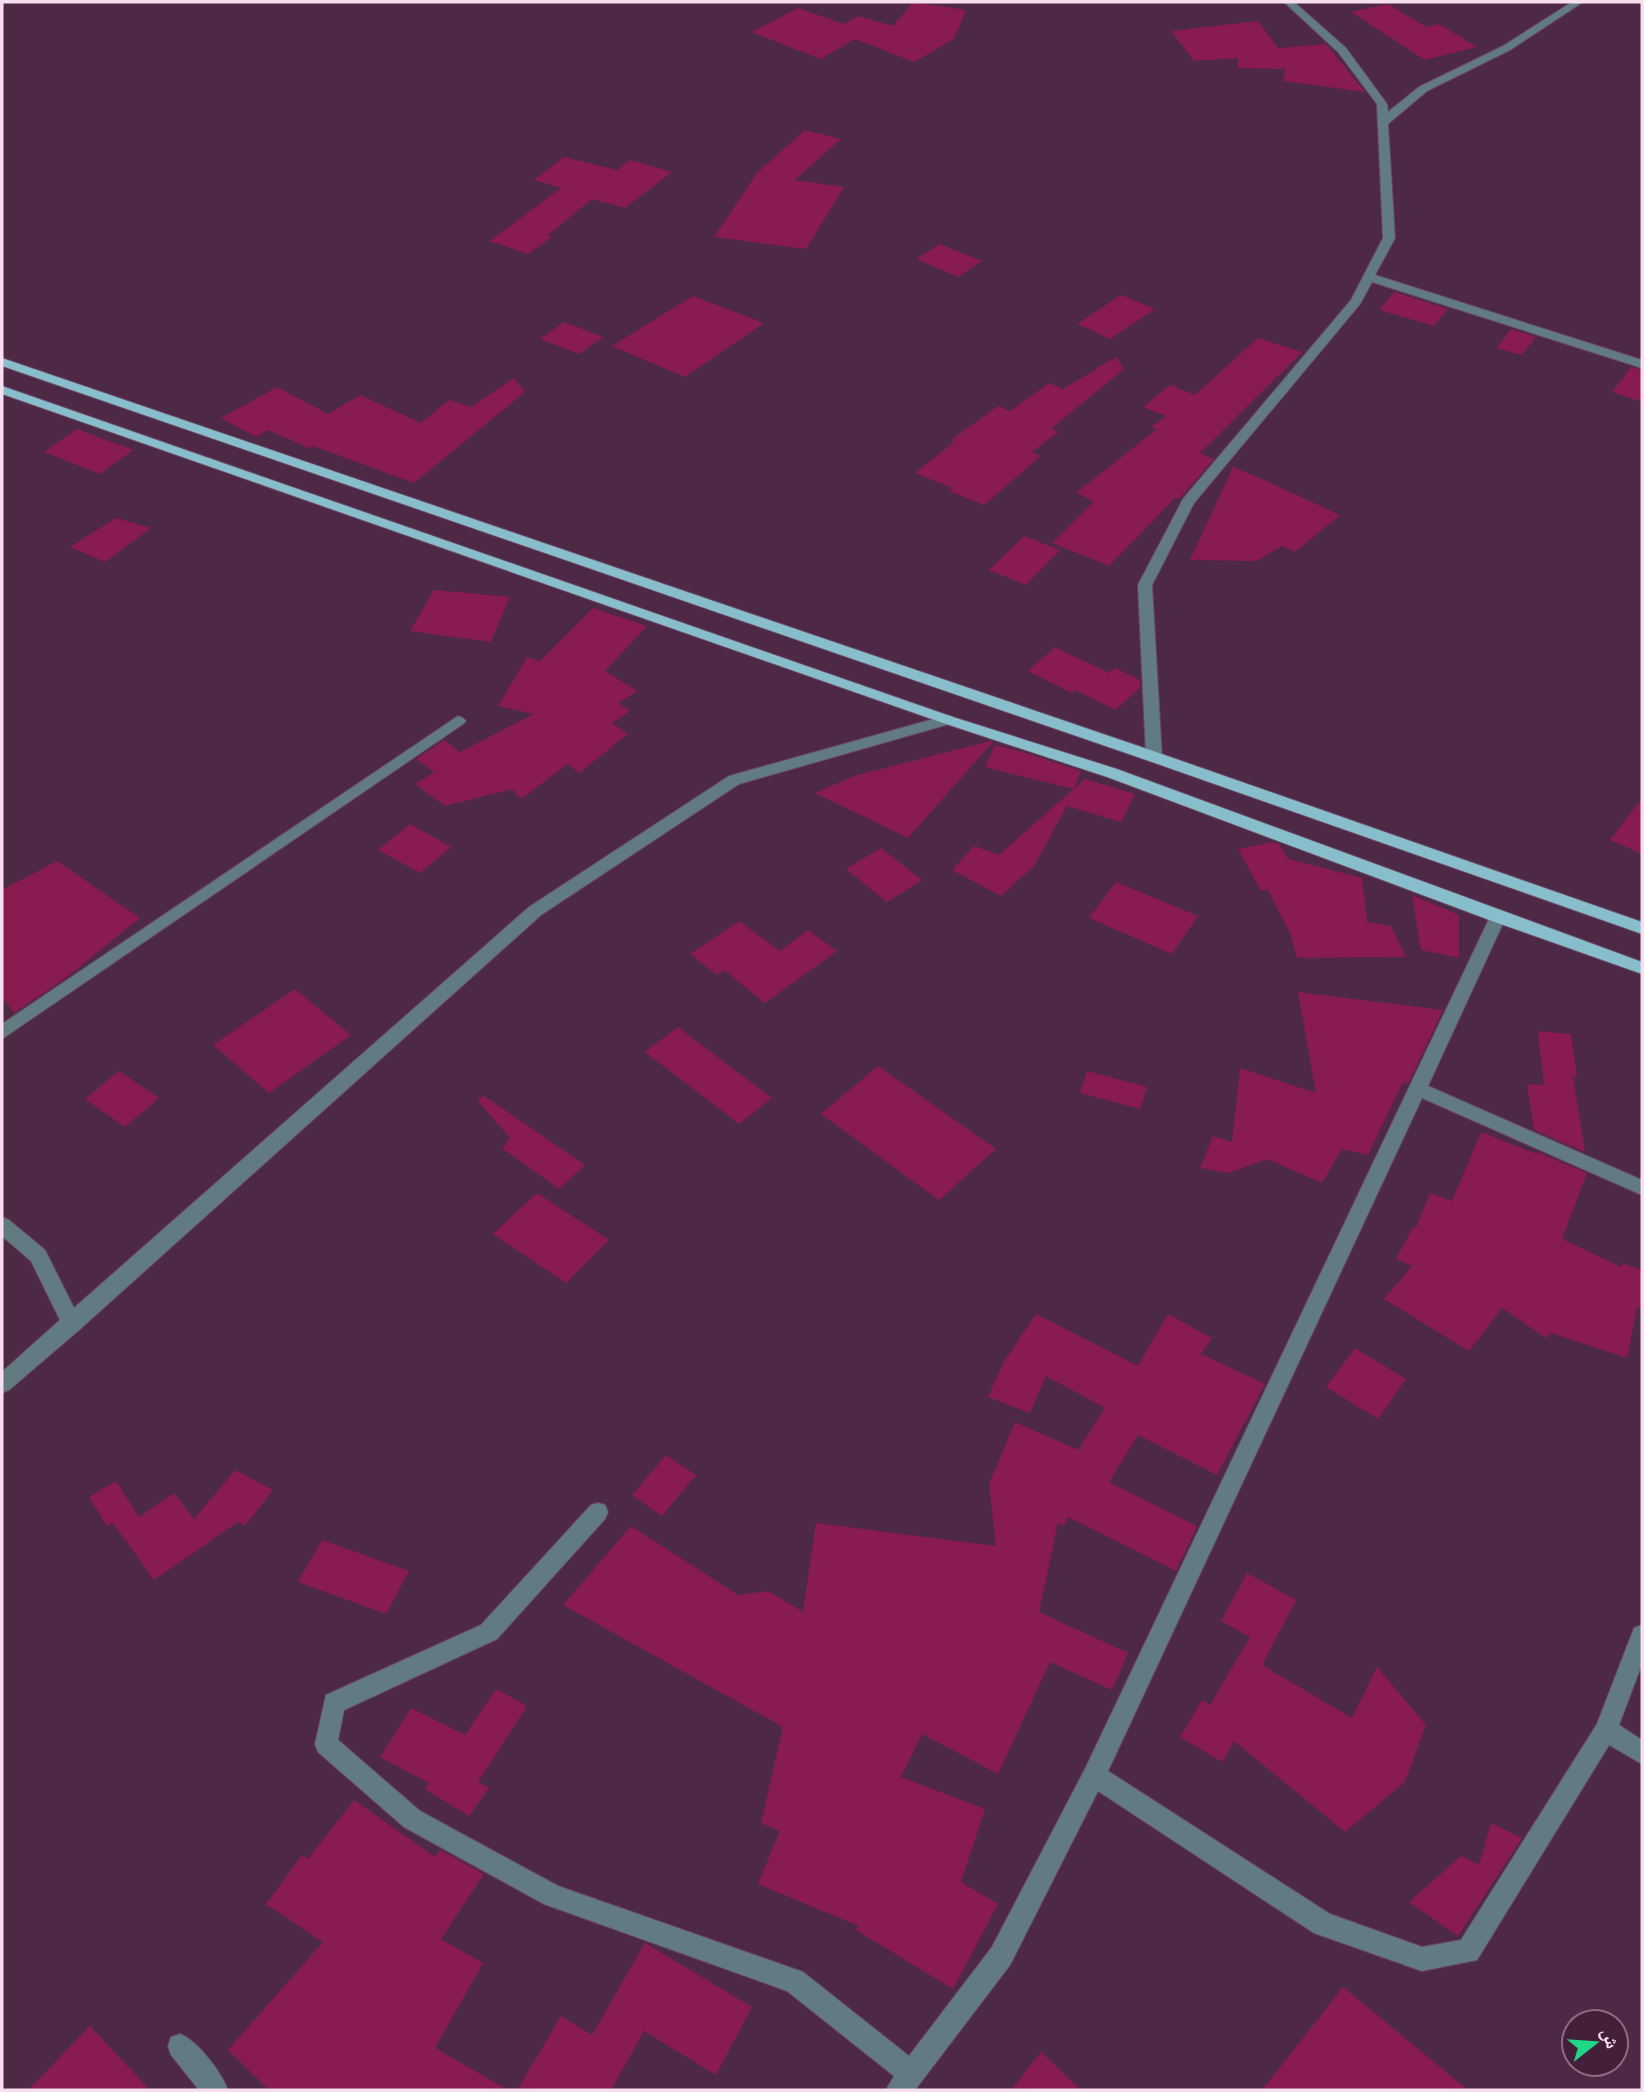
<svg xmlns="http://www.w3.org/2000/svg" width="1644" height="2092" viewBox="0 0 1644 2092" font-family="Helvetica,'Noto Naskh Arabic',sans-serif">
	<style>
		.building { fill: #881b4f }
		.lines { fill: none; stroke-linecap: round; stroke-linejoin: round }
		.minor-casing { stroke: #694660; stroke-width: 2 }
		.major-casing { stroke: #694660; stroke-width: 2 }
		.minor { fill: #627b83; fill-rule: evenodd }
		.major { fill: #88bdcc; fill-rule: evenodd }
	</style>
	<rect width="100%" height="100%" fill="#4e2945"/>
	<g class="building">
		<polygon points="913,2 966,10 954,39 914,62 855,39 821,59 751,32 798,8 844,24 858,16 893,26"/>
		<polygon points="1388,4 1426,27 1439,24 1477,47 1425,60 1351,12"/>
		<polygon points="1258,21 1278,48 1326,44 1365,92 1283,81 1286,69 1238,68 1238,58 1194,61 1171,31"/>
		<polygon points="805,130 841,139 795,180 844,187 806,249 714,237 757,173"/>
		<polygon points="564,157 617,170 630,160 672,172 625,208 592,199 547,236 552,237 528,254 490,241 561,188 534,180"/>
		<polygon points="940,244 982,261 958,277 916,259"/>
		<polygon points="1394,292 1448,309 1434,326 1379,310"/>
		<polygon points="1121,295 1155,309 1110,339 1077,324"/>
		<polygon points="693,296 764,323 685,377 612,346"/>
		<polygon points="564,322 603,337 579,354 540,339"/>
		<polygon points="1511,329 1536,337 1522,355 1497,348"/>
		<polygon points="1258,338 1302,352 1200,453 1214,459 1180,498 1176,497 1109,566 1052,543 1094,501 1076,493 1157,429 1151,427 1166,416 1143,407 1170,385 1195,395"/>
		<polygon points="1116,357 1124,369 1051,429 1058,432 1032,452 1041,456 984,505 949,491 953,488 915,473 954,442 951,440 998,406 1010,411 1049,383 1063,389"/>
		<polygon points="1631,367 1642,370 1642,402 1612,392"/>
		<polygon points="514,378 525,392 414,483 313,446 309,448 268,430 256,437 221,418 277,387 328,414 360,395 421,423 449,400 471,407"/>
		<polygon points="77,429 133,450 100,474 44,452"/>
		<polygon points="1233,467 1262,479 1340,515 1295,552 1282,546 1257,561 1190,560"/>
		<polygon points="116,518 151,528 105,562 70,547"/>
		<polygon points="1024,536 1060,550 1026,585 989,570"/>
		<polygon points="434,590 510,597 491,642 410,631"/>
		<polygon points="593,608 647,626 605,671 637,691 618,703 630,711 612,723 628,734 579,773 568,764 521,799 512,789 445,806 415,784 434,772 416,759 444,740 460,752 534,714 498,706 527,657 540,661"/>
		<polygon points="1055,647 1109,673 1115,668 1140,680 1140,688 1115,710 1075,690 1072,693 1028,671"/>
		<polygon points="990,741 993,742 908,838 815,793 854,776"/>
		<polygon points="995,745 1026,753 1081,771 1074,789 985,767"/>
		<polygon points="1085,779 1135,794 1121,822 1067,806 1034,866 1001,896 952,870 974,846 999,855"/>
		<polygon points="1642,798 1642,854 1610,840"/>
		<polygon points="410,824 451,847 420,873 378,850"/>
		<polygon points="1273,842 1279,844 1288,859 1362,878 1367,922 1391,926 1406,957 1297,958 1289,931 1267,889 1261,891 1238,849"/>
		<polygon points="881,848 922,880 887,902 846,869"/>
		<polygon points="57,861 140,918 67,977 14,1013 2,997 2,890"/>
		<polygon points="1116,882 1198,916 1172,954 1089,918"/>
		<polygon points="1412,895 1459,915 1459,958 1421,950"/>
		<polygon points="739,921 780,951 808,930 837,951 765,1003 724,970 717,975 690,954"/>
		<polygon points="295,989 351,1035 269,1093 213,1045"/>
		<polygon points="1298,992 1443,1010 1408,1084 1403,1082 1368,1155 1342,1149 1322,1183 1267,1159 1229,1173 1200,1168 1213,1136 1232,1142 1240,1068 1316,1093"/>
		<polygon points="678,1027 772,1098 739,1124 645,1052"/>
		<polygon points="1538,1031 1571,1034 1577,1077 1573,1077 1585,1152 1534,1130 1527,1084 1544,1085"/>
		<polygon points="878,1066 996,1149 939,1200 821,1114"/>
		<polygon points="119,1071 159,1098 125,1127 85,1099"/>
		<polygon points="1087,1071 1147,1087 1140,1109 1080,1093"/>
		<polygon points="483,1095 585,1165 559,1189 502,1148 510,1138 478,1101"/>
		<polygon points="1481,1132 1537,1154 1537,1152 1587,1173 1562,1239 1621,1267 1622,1263 1642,1270 1642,1309 1637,1307 1627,1358 1551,1333 1546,1338 1502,1308 1469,1351 1384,1299 1412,1266 1396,1259 1413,1227 1416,1228 1430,1193 1452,1201"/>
		<polygon points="537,1193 609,1240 566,1283 493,1234"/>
		<polygon points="1036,1314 1138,1366 1168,1314 1212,1338 1201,1354 1265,1384 1217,1475 1138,1435 1109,1482 1197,1526 1176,1571 1068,1517 1064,1526 1058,1523 1039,1612 1128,1653 1112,1690 1050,1662 998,1774 922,1734 901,1777 985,1809 961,1882 998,1904 953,1989 856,1930 859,1926 758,1884 780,1831 761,1823 783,1727 563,1605 631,1526 738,1595 768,1591 803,1612 816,1523 996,1546 989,1484 1015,1422 1078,1450 1105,1408 1046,1376 1030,1413 988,1397 1003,1363"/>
		<polygon points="1355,1348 1406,1379 1378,1419 1326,1387"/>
		<polygon points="666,1455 696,1475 662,1516 632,1495"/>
		<polygon points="235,1470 273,1490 245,1526 238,1522 154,1580 113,1523 107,1526 89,1497 116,1481 139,1517 174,1493 194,1519"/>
		<polygon points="322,1540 409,1571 386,1614 298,1582"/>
		<polygon points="1247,1573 1296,1600 1262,1665 1352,1718 1377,1667 1426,1725 1405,1782 1345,1832 1234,1741 1222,1762 1180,1737 1202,1700 1210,1705 1250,1637 1221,1621"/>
		<polygon points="496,1689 527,1706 478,1782 489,1788 469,1816 425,1789 429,1783 380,1757 411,1708 465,1735"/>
		<polygon points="354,1800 435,1857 440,1850 484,1874 441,1939 483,1963 435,2048 508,2090 269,2090 228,2050 323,1942 266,1904 302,1855 308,1859"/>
		<polygon points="1491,1823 1522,1838 1458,1936 1409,1902 1461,1856 1479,1865"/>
		<polygon points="645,1943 752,2007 716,2075 644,2031 611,2090 517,2090 561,2016 592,2035"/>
		<polygon points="1343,1987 1468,2090 1262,2090"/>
		<polygon points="90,2026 150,2090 28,2090"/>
		<polygon points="1041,2052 1081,2090 1011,2090"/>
	</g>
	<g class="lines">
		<defs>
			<g id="minor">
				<polygon points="1284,2 1294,2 1346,48 1387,104 1388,112 1419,87 1503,46 1572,2 1583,2 1510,50 1427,91 1388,124 1395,238 1375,275 1642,360 1642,368 1372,282 1360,304 1194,503 1152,585 1162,757 1154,762 1146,757 1138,585 1183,499 1351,300 1383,238 1377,104 1338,52"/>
				<polygon points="948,715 953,717 956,720 953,723 739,784 541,915 79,1330 9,1390 2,1393 2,1372 60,1320 31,1261 2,1236 2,1217 9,1220 45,1250 74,1308 529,907 729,776"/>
				<polygon points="458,716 463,718 466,721 463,724 2,1039 2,1024"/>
				<polygon points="1498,911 1506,917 1428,1086 1642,1180 1642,1195 1422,1098 1108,1771 1330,1914 1422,1947 1461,1940 1597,1724 1634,1628 1642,1625 1642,1664 1619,1725 1642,1740 1642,1764 1609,1745 1477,1960 1422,1971 1314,1933 1098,1791 1010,1965 915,2090 886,2090 894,2076 787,1991 544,1904 404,1827 318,1752 315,1744 326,1695 481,1625 591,1505 598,1503 605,1505 608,1512 605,1519 497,1639 344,1710 338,1740 420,1811 558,1886 803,1972 909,2056 992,1947 1086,1767 1490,917"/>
				<path d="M180 2034C198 2041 221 2072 228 2090H199L171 2055 168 2046 171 2037Z"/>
			</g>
			<g id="major">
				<polygon points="2,358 1159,753 1642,922 1642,934 1149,761 2,366"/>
				<polygon points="2,386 953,717 1117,769 1642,962 1642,974 1492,921 1107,777 943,723 2,394"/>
			</g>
		</defs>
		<use href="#minor" class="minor-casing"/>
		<use href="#major" class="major-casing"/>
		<use href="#minor" class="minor"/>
		<use href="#major" class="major"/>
	</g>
	<rect width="1644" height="2092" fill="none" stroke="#f7dff0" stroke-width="7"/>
	<g transform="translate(1595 2043) rotate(73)"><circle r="33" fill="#431f3a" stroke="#8b6c83" stroke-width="2"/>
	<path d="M0-5L12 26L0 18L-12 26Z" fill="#1ed888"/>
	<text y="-10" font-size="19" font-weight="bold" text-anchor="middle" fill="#f7dff0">ش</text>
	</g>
</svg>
